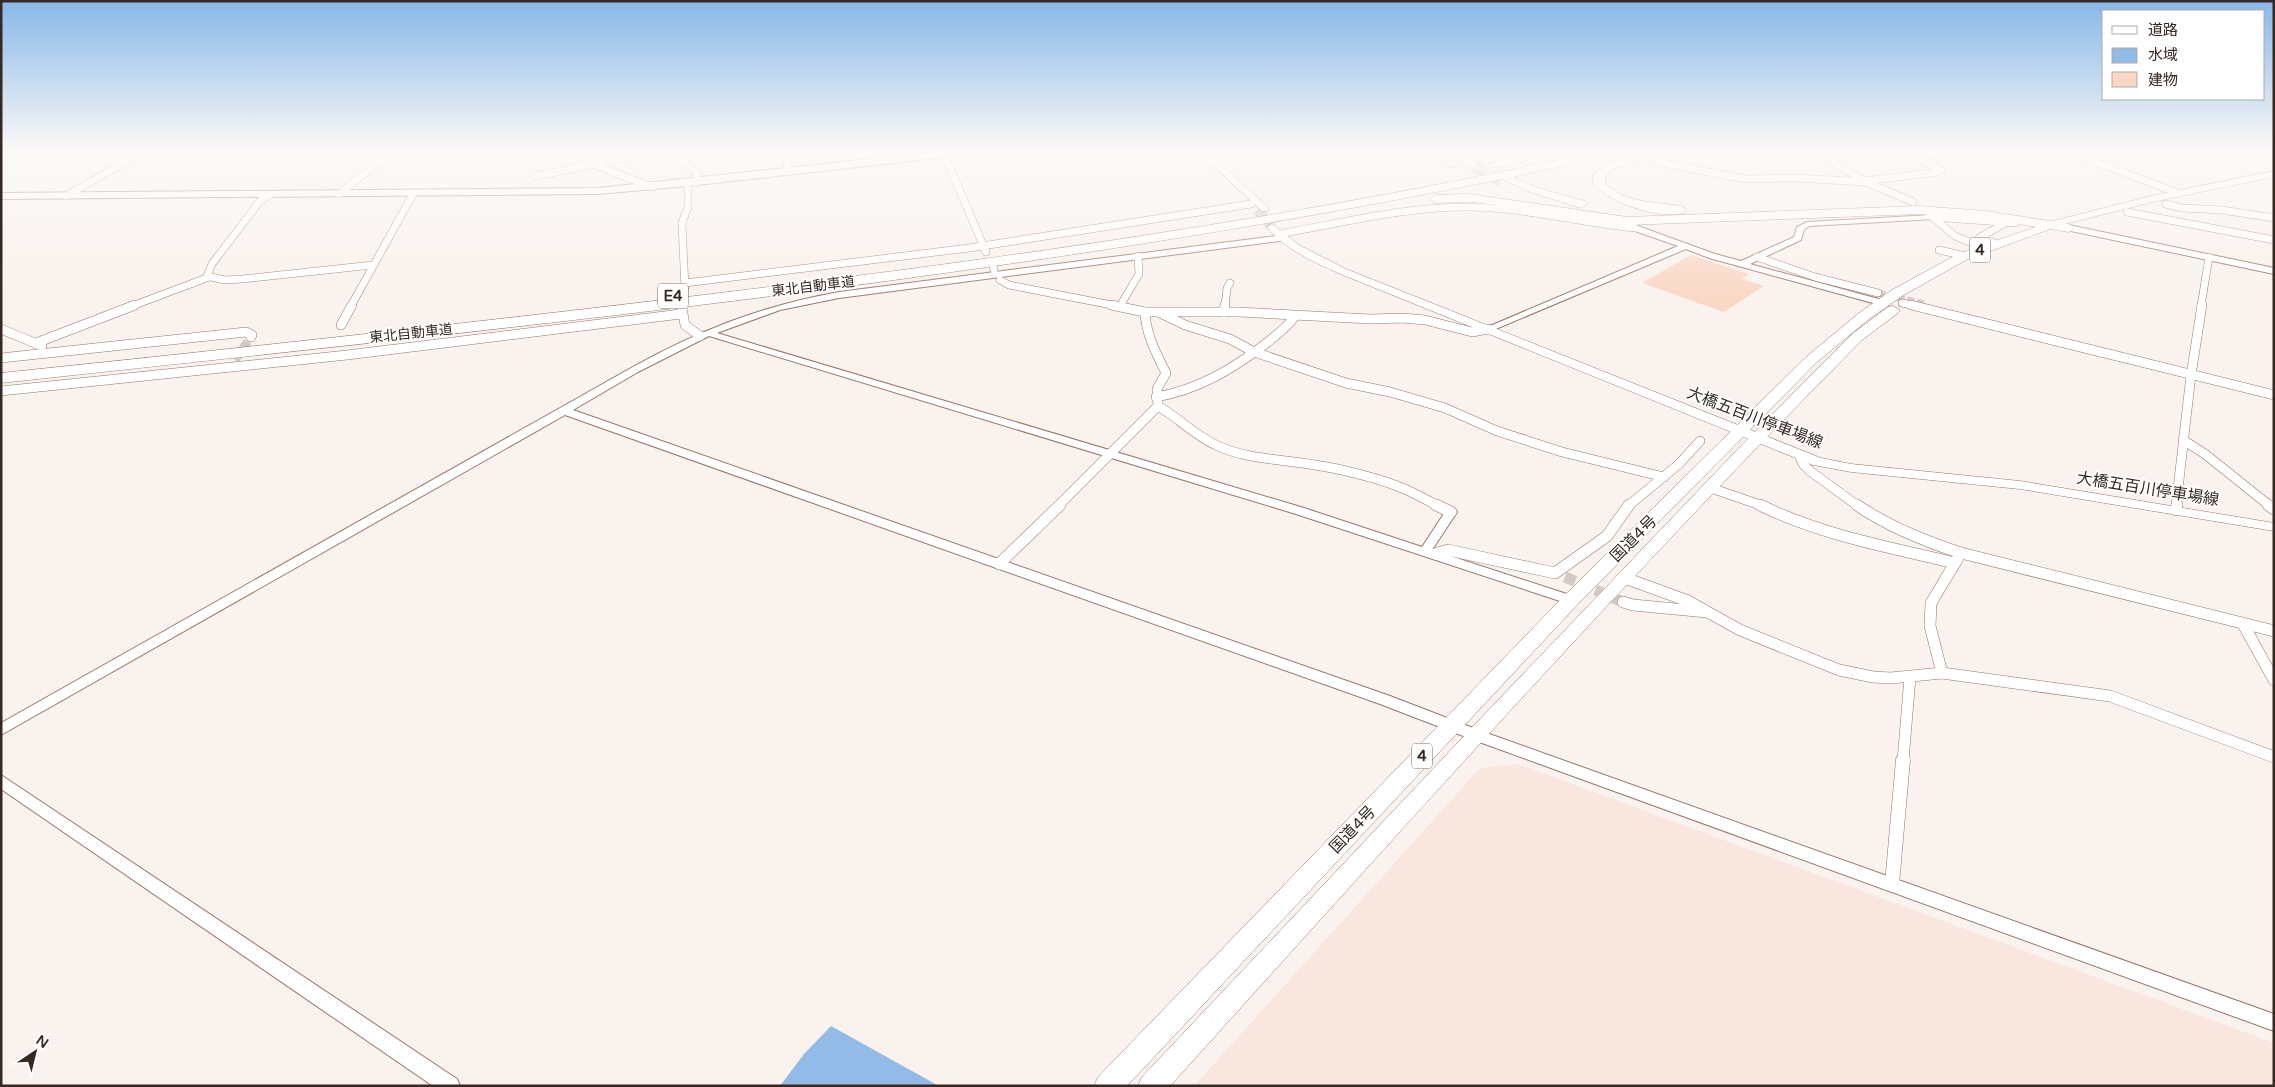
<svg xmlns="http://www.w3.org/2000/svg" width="2275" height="1087" viewBox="0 0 2275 1087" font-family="'Varela Round','Noto Sans JP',sans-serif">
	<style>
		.built { fill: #f9e7df }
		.water { fill: #93bbe8 }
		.building { fill: #fad7c4 }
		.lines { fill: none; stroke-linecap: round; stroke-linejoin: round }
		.minor-tunnel-far2 { stroke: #d2cac5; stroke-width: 7; stroke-dasharray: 7 3; stroke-linecap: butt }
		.minor-tunnel-far1 { stroke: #d2cac5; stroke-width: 9; stroke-dasharray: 9 4.5; stroke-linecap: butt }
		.minor-tunnel { stroke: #d2cac5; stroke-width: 11; stroke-dasharray: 11 5.5; stroke-linecap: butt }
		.secondary-tunnel { stroke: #d2cac5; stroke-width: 10; stroke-dasharray: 10 5; stroke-linecap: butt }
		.motorway-tunnel { stroke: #d2cac5; stroke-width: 12; stroke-dasharray: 12 6; stroke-linecap: butt }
		.minor-far3-casing { stroke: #987669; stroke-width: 8 }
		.minor-far2-casing { stroke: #987669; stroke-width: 10 }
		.minor-far1-casing { stroke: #987669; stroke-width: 12 }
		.minor-casing { stroke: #987669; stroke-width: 15 }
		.tertiary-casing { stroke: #987669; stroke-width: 2 }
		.secondary-casing { stroke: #987669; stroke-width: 1 }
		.primary-casing { stroke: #987669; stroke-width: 2 }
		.trunk-casing { stroke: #987669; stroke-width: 1 }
		.motorway-casing { stroke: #987669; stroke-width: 1 }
		.minor-far3 { stroke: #fff; stroke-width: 7 }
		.minor-far2 { stroke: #fff; stroke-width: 9 }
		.minor-far1 { stroke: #fff; stroke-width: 11 }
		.minor { stroke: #fff; stroke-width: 14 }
		.tertiary { fill: #fff; fill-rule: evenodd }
		.secondary { fill: #fff; fill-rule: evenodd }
		.primary { fill: #fff; fill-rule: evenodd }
		.trunk { fill: #fff; fill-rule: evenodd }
		.motorway { fill: #fff; fill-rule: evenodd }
		.labels { text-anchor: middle; stroke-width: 4; stroke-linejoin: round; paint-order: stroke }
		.far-street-label { font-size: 14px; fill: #362822; stroke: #fff }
		.shield { fill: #fff; stroke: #726864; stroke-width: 1 }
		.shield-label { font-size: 15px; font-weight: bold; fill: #362822 }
		.street-label { font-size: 16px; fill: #362822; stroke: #fff }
	</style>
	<rect width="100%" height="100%" fill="#f9f2ee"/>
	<polygon class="built" points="1518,764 2274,1043 2274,1086 1194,1086 1480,768"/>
	<polygon class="water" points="831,1026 939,1086 780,1086 804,1054"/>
	<polygon class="building" points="1691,255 1749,274 1742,279 1764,286 1724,312 1642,283"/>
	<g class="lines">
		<g class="minor-tunnel-far2">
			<polyline points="1878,293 1924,304"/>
			<polyline points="682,306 685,289"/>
		</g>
		<g class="minor-tunnel-far1">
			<polyline points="682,308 682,305"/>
			<polyline points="235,360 251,337"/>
		</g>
		<polyline class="minor-tunnel" points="1565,577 1623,602"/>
		<polyline class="secondary-tunnel" points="1257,210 1272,227"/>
		<polyline class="motorway-tunnel" points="1475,167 1501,181"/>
		<defs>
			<g id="minor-far3">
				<polyline points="564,150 610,171 653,187"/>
				<polyline points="786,150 788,172"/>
				<polyline points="1438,150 1451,161 1451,164"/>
				<polyline points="1814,150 1866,182 1913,202"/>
				<polyline points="2064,150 2178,193"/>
				<polyline points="520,151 524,150"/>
				<polyline points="787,152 805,150"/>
				<polyline points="944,154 986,252"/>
				<polyline points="681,160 697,172 696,182"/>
				<polyline points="1652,161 1745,179 1796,178 1866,182"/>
				<polyline points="593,163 672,150"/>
				<polyline points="536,176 596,164"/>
				<polyline points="1864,181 1938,172 1941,170 1920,159 1922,156 1965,150"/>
				<polyline points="339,194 394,150"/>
				<polyline points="269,195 260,201 212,264 207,276 225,280 242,279 373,265"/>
				<polyline points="66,196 146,150"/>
				<polyline points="2166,204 2182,208 2222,210 2274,218"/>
				<polyline points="2127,212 2274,240"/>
				<polyline points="1930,215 1955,236 1984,248"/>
				<polyline points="1932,217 2016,223"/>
				<path d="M1284 233C1346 222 1409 206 1473 207 1527 208 1581 223 1635 228"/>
				<polyline points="1997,244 1979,238 2007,222"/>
				<polyline points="1939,250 1965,256"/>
				<polyline points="1757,257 1815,277 1878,293"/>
				<polyline points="993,266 994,270"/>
				<polyline points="1000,280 1009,285 1117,306"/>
				<polyline points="685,283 969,248 1251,204"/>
				<polyline points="685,288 682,223 688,207 688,183"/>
				<polyline points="1902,303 1916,306"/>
				<polyline points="132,306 209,277"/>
				<polyline points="351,306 413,194"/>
				<polyline points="1120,306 1139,274 1138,256"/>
				<polyline points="1225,306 1227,288 1230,283"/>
				<polyline points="2201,306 2209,257"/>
			</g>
			<g id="minor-far2">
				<polyline points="1111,305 1145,312 1239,312 1370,319 1402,318 1425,320 1472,332 1488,329"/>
				<polyline points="1911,305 2274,395"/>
				<polyline points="682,308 685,325 700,336"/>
				<polyline points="1224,312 1225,305"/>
				<polyline points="1160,313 1185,325 1230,339 1254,352 1346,383 1390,392 1445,408 1497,431 1562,452 1664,477"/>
				<polyline points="341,325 352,305"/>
				<polyline points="1,329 42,346"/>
				<polyline points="36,343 135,305"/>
				<polyline points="1,358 246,332 252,335 251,337"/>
				<polyline points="1,391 347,355 681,314"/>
				<path d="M1156 397C1197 390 1231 370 1264 345 1275 336 1287 328 1295 316"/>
				<path d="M1158 406C1179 418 1195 436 1218 446 1249 460 1283 459 1315 465 1337 468 1377 478 1397 486 1411 491 1425 499 1438 506"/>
				<polyline points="2183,440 2205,454 2270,506"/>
				<polyline points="1799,455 1803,464 1810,471 1858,506"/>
				<polyline points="1711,488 1763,506"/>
				<path d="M1058 506 1158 406 1157 389 1166 373C1156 353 1146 335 1145 312"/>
				<polyline points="1628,506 1679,464 1700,441"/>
				<polyline points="2176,506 2191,375 2202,305"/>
			</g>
			<g id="minor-far1">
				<polyline points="1436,505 1451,512"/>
				<path d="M1760 505C1821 535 1889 547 1955 563"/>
				<path d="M1857 505C1889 527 1924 541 1961 553L2274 631"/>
				<polyline points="2268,505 2274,509"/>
				<polyline points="2176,510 2177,505"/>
				<polyline points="1435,554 1448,550 1555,573 1607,536 1629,505"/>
				<polyline points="999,564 1060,505"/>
				<polyline points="1625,578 1688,601 1740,630 1839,670 1873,677 1891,678 1942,673 2110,696 2274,757"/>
				<polyline points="1623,602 1633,605 1707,612"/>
				<polyline points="2243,624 2274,680"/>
				<polyline points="1942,673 1930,626 1931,603 1958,558"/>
				<polyline points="1903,761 1910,677"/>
			</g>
			<polyline id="minor" points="1892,884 1903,760"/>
			<g id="tertiary">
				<polygon points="1932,215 1936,217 1935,219 1809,226 1804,230 1801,240 1750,264 1886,301 1886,305 1880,305 1709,258 1686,249 1491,331 1485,331 1483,329 1678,246 1632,230 1632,226 1638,226 1715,254 1741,261 1794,237 1797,227 1807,222"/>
				<polygon points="2069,225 2274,268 2274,274 2066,230 2065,228"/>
				<path d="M1284 235 1287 236V240L839 298 780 310 717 333 1304 508 1422 547 1447 509H1455L1457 512 1432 550 1576 597 1578 600 1576 603H1566L1296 514 709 336 638 372 573 410 1390 696 1481 731 2274 1014V1031L1471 739 1380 704 565 415 1 735V723L631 368C700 330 761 306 839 292Z"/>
				<polygon points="1,775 457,1079 460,1086 433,1086 1,789"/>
			</g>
			<g id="secondary">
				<polygon points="1196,150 1205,150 1268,207 1268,211 1262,211"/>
				<path d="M1272 224 1299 245 1346 269 1821 458 1851 464 2020 481 2274 523V531L2020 489 1851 472 1813 465 1338 273C1313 261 1285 250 1267 227Z"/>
			</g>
			<polygon id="primary" points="955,150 986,150 981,153 688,186 598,194 1,199 1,193 598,188"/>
			<g id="trunk">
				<polygon points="2274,171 2274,177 2152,202 2061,225 1966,260 1902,296 1869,319 1816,363 1578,604 1127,1086 1094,1086 1098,1077 1564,596 1806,357 1859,313 1892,290 1958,254 2053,221 2151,196"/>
				<path d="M1893 306 1900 310 1898 313 1862 340C1623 581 1398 834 1170 1086H1138L1142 1077 1481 718 1737 450 1852 334 1888 307Z"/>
			</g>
			<g id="motorway">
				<polygon points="1444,150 1456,150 1481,167 1479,169 1471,169"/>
				<path d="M1532 150H1545C1539 157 1501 170 1491 167L1489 165 1491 163Z"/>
				<path d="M1603 150H1623L1618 153 1513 177 1538 188 1585 201 1587 204 1581 208 1530 192 1502 179C1007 280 503 328 1 383V373C241 348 481 322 720 293 1017 257 1312 215 1603 150Z"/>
				<path d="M1648 150H1664L1663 152 1613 169 1605 175V182C1627 206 1656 200 1684 207L1686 210 1684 213C1659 219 1609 204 1593 183V174L1605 165Z"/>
				<polygon points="1470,194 1627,217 1919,206 1986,211 2069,224 2075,228 2069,232 1986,219 1919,214 1627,225 1505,206 1470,202 1435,203 1429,199 1435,195"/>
			</g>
		</defs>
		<use href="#minor-far3" class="minor-far3-casing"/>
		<use href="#minor-far2" class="minor-far2-casing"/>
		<use href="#minor-far1" class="minor-far1-casing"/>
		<use href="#minor" class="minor-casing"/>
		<use href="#tertiary" class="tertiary-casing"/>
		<use href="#secondary" class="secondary-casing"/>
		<use href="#primary" class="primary-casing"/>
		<use href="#trunk" class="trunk-casing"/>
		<use href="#motorway" class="motorway-casing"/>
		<use href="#minor-far3" class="minor-far3"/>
		<use href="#minor-far2" class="minor-far2"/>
		<use href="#minor-far1" class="minor-far1"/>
		<use href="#minor" class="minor"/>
		<use href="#tertiary" class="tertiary"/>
		<use href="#secondary" class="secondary"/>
		<use href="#primary" class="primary"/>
		<use href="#trunk" class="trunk"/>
		<use href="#motorway" class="motorway"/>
	</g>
	<linearGradient id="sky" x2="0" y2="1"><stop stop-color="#86b7e8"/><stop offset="0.5" stop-color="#fcf9f7"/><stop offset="1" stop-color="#fcf9f7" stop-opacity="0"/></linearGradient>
	<rect width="2275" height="302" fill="url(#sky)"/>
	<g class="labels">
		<g class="far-street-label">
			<text transform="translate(813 286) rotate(-7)" y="5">東北自動車道</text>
			<text transform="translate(411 333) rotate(-6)" y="5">東北自動車道</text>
		</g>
		<g class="shield">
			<rect x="1970" y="237.5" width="20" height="25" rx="4"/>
			<rect x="658" y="283.5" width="30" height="25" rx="4"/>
			<rect x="1412" y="743.5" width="20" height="25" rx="4"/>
		</g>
		<g class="shield-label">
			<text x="1980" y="255">4</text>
			<text x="673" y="301">E4</text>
			<text x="1422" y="761">4</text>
		</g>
		<g class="street-label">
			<text transform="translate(1755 417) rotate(21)" y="6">大橋五百川停車場線</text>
			<text transform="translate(2148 488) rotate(9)" y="6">大橋五百川停車場線</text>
			<text transform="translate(1633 538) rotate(-45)" y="6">国道4号</text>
			<text transform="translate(1352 829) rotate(-46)" y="6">国道4号</text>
		</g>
	</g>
	<rect width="2275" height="1087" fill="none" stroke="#362822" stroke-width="5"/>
	<rect x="2102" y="10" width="162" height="90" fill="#ffffff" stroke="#afa9a7"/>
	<rect x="2112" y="26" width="25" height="8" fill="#ffffff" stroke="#afa9a7"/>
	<text x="2148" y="35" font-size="15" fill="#362822">道路</text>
	<rect x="2112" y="48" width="25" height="15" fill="#93bbe8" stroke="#afa9a7"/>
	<text x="2148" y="60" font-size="15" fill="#362822">水域</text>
	<rect x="2112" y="72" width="25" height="15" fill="#fad7c4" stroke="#afa9a7"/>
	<text x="2148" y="85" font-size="15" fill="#362822">建物</text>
	<g transform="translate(35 1052) rotate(35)" stroke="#ffffff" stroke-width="4" paint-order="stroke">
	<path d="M0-4L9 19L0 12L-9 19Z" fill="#362822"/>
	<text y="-8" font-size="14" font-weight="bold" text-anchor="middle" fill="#362822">N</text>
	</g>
</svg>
